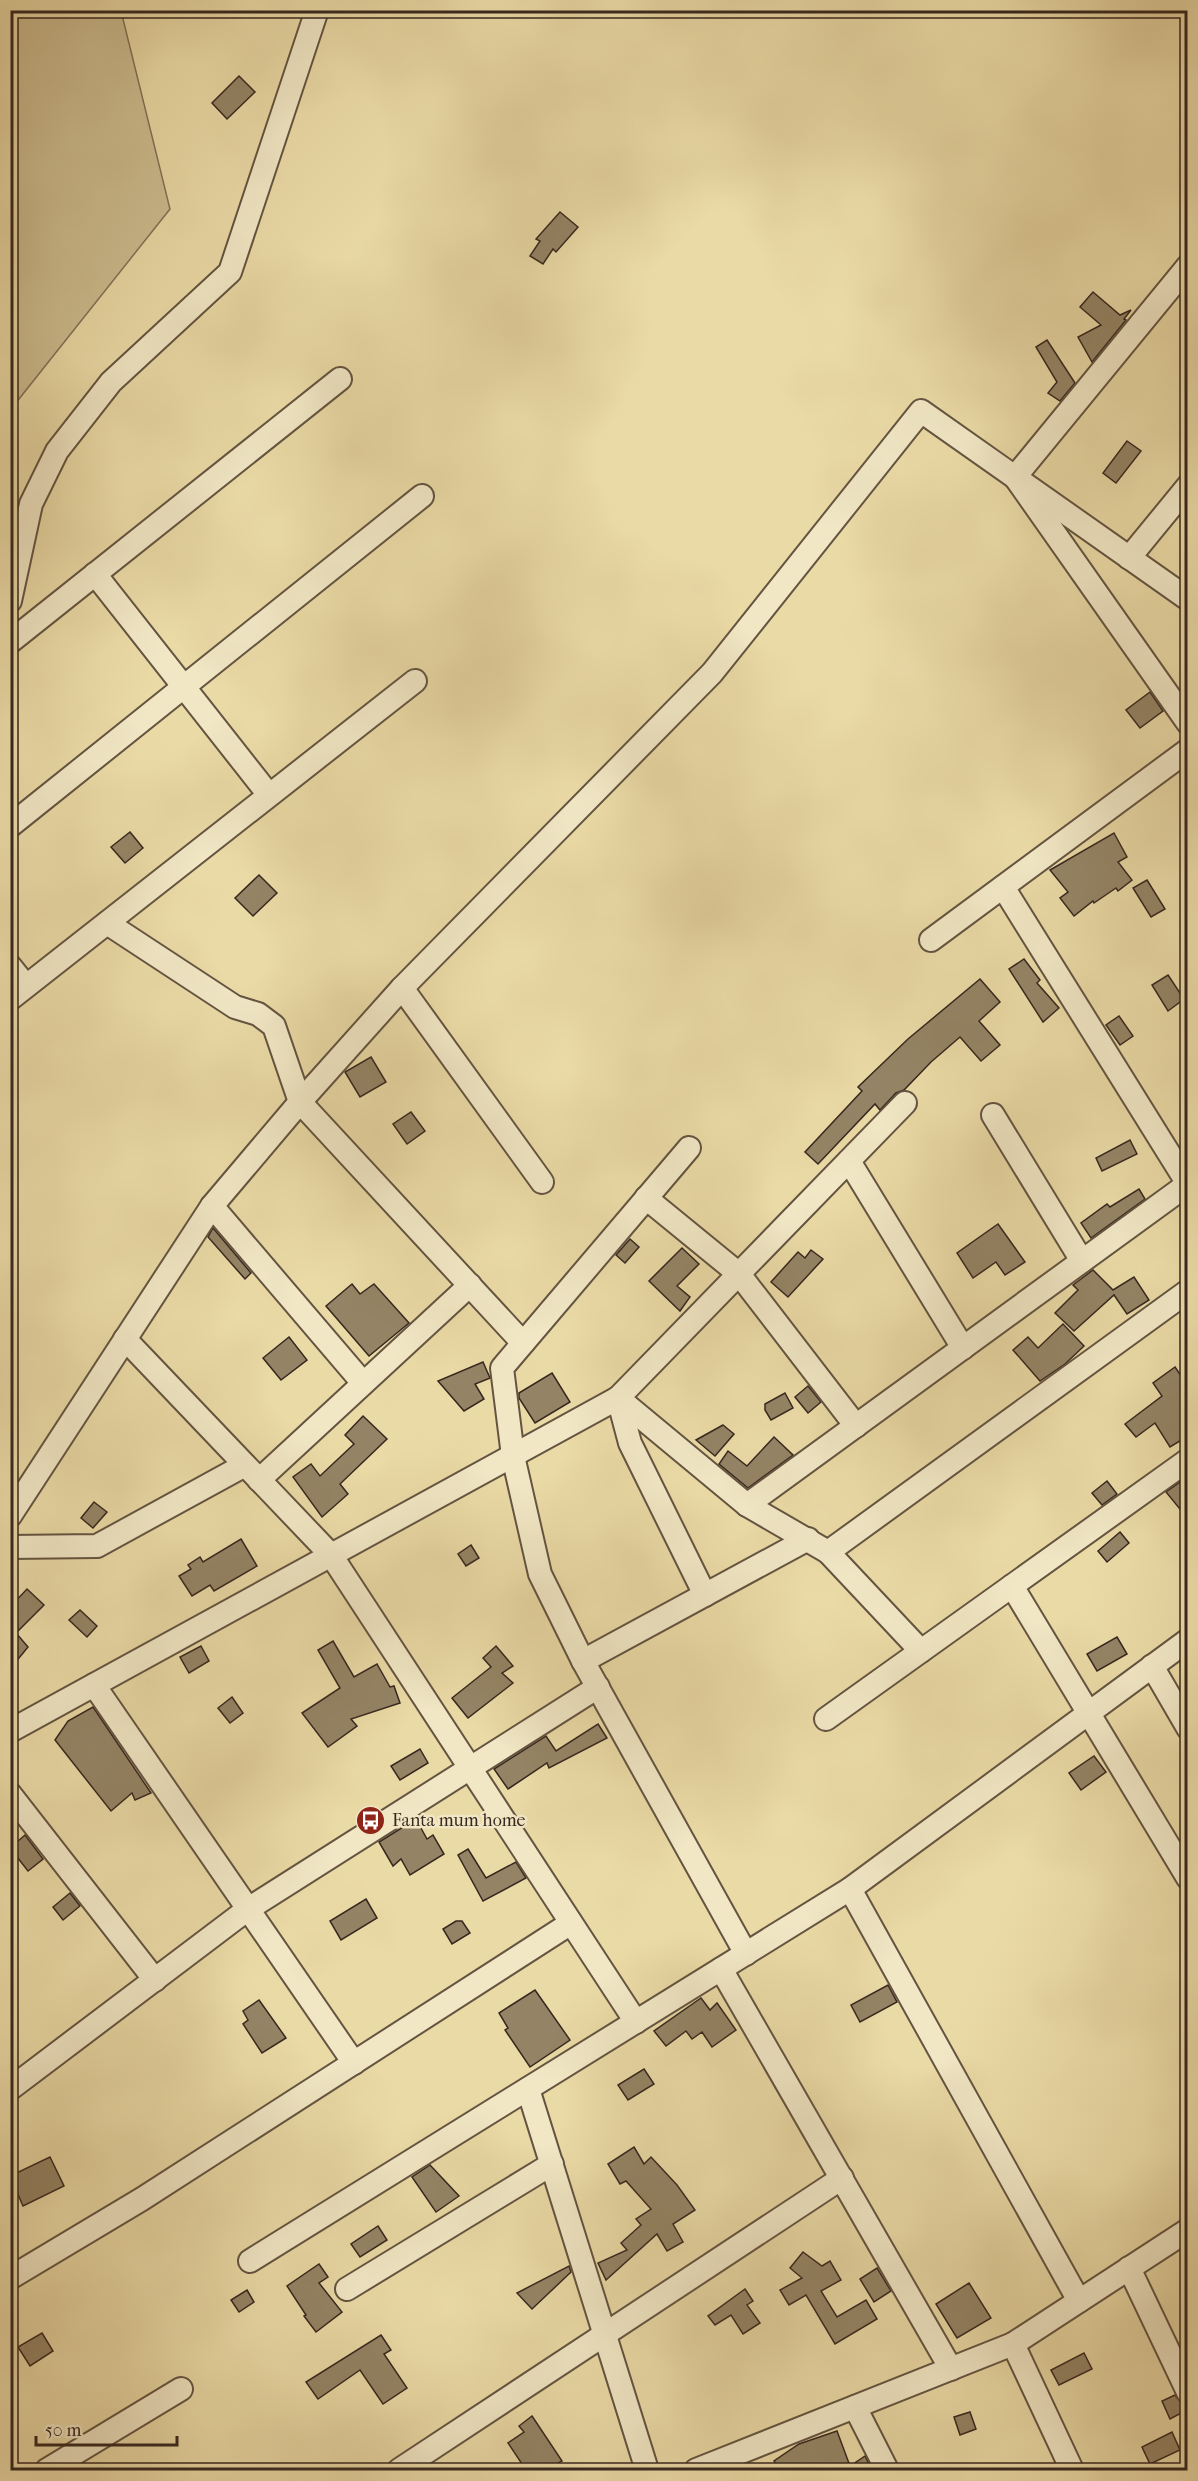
<svg xmlns="http://www.w3.org/2000/svg" width="1198" height="2481" viewBox="0 0 1198 2481" font-family="'IM FELL French Canon',serif">
	<style>
		.green { fill: #ccbc8f; stroke: #827257; stroke-width: 1.5 }
		.building { fill: #948465; stroke: #37271f; stroke-width: 1.5 }
		.lines { fill: none; stroke-linecap: round; stroke-linejoin: round }
		.minor-casing { stroke: #645441; stroke-width: 26 }
		.minor { stroke: #f1e7c5; stroke-width: 22 }
		.labels { text-anchor: middle; stroke-width: 5; stroke-linejoin: round; paint-order: stroke }
		.poi-label { font-size: 18px; fill: #37271f; stroke: #f1e7c5; text-anchor: start }
	</style>
	<rect width="100%" height="100%" fill="#eadaa6"/>
	<filter id="stains"><feTurbulence type="fractalNoise" baseFrequency=".00333" numOctaves="4"/><feColorMatrix values="0 0 0 0 .2 0 0 0 0 .09 0 0 0 0 .02 0 0 0 .5 -.17"/></filter>
	<radialGradient id="worn" r=".72"><stop offset=".6" stop-color="#630" stop-opacity="0"/><stop offset="1" stop-color="#630" stop-opacity=".3"/></radialGradient>
	<polygon class="green" points="11,10 121,11 170,209 11,409"/>
	<g class="building">
		<polygon points="239,76 255,92 227,119 212,103"/>
		<polygon points="560,212 578,227 556,252 553,249 543,264 530,256 540,241 536,239"/>
		<polygon points="1093,292 1120,315 1131,310 1124,319 1126,320 1092,362 1078,337 1101,325 1080,307"/>
		<polygon points="1047,340 1075,383 1060,401 1048,393 1057,382 1036,347"/>
		<polygon points="1127,441 1141,451 1116,483 1103,473"/>
		<polygon points="1150,692 1163,711 1140,728 1126,710"/>
		<polygon points="130,832 143,848 125,863 111,847"/>
		<polygon points="1114,833 1127,857 1118,862 1132,880 1118,891 1116,888 1094,903 1093,901 1074,916 1060,898 1068,892 1050,870"/>
		<polygon points="259,875 277,893 253,916 235,898"/>
		<polygon points="1147,880 1165,909 1151,917 1133,888"/>
		<polygon points="1024,959 1040,980 1037,983 1059,1008 1043,1022 1009,969"/>
		<polygon points="1168,975 1184,999 1168,1011 1152,985"/>
		<polygon points="980,979 1000,1002 979,1021 1000,1045 981,1061 960,1037 931,1062 904,1090 896,1093 880,1110 875,1104 818,1164 805,1152 862,1091 858,1087 908,1039"/>
		<polygon points="1119,1016 1133,1036 1120,1045 1106,1025"/>
		<polygon points="371,1057 386,1082 360,1097 345,1072"/>
		<polygon points="411,1112 425,1131 407,1144 393,1124"/>
		<polygon points="1130,1140 1137,1154 1102,1171 1096,1158"/>
		<polygon points="1139,1189 1145,1199 1091,1238 1081,1223 1107,1204 1110,1207"/>
		<polygon points="998,1224 1025,1262 1005,1275 996,1262 973,1278 957,1253"/>
		<polygon points="213,1228 251,1273 245,1279 208,1237"/>
		<polygon points="630,1239 639,1247 625,1263 616,1255"/>
		<polygon points="682,1248 699,1264 677,1286 690,1297 680,1311 649,1281"/>
		<polygon points="811,1250 823,1259 788,1297 771,1282 798,1252 805,1258"/>
		<polygon points="1093,1270 1113,1290 1134,1277 1149,1300 1127,1314 1114,1295 1074,1331 1055,1313 1078,1290 1073,1285"/>
		<polygon points="352,1284 360,1294 374,1284 409,1323 369,1356 326,1306"/>
		<polygon points="1063,1324 1084,1346 1065,1364 1040,1381 1013,1350 1028,1337 1038,1348"/>
		<polygon points="289,1337 307,1360 281,1380 263,1358"/>
		<polygon points="483,1362 490,1378 475,1384 484,1399 464,1411 438,1381"/>
		<polygon points="1175,1367 1188,1386 1188,1436 1170,1447 1155,1423 1136,1437 1125,1424 1162,1396 1153,1383"/>
		<polygon points="552,1373 570,1402 535,1423 519,1398 519,1393"/>
		<polygon points="808,1386 821,1402 808,1413 795,1397"/>
		<polygon points="785,1393 793,1408 771,1420 765,1410 765,1404"/>
		<polygon points="363,1416 387,1439 340,1484 348,1494 322,1517 293,1477 311,1464 320,1476 354,1444 345,1435"/>
		<polygon points="723,1425 734,1434 715,1456 696,1440"/>
		<polygon points="774,1437 793,1455 748,1488 719,1464 728,1451 747,1466"/>
		<polygon points="1183,1480 1188,1485 1188,1519 1166,1492"/>
		<polygon points="1107,1481 1117,1494 1102,1505 1092,1493"/>
		<polygon points="94,1502 107,1512 93,1528 81,1518"/>
		<polygon points="1120,1532 1129,1543 1107,1562 1098,1551"/>
		<polygon points="241,1539 257,1566 214,1591 210,1585 192,1596 179,1576 191,1569 188,1565 200,1557 203,1562"/>
		<polygon points="471,1545 479,1558 466,1566 458,1554"/>
		<polygon points="27,1589 44,1605 16,1633 28,1647 10,1669 10,1607"/>
		<polygon points="80,1610 97,1626 87,1637 69,1620"/>
		<polygon points="1117,1637 1127,1654 1097,1671 1087,1654"/>
		<polygon points="333,1641 354,1677 377,1664 390,1687 394,1686 400,1703 351,1719 357,1726 328,1747 302,1713 340,1688 318,1650"/>
		<polygon points="201,1646 209,1661 189,1673 180,1657"/>
		<polygon points="496,1646 513,1666 502,1673 513,1683 468,1718 452,1698 491,1667 483,1658"/>
		<polygon points="232,1697 243,1713 230,1723 218,1708"/>
		<polygon points="93,1707 151,1793 135,1800 132,1793 111,1811 55,1740 68,1721"/>
		<polygon points="598,1724 607,1738 549,1768 547,1763 508,1789 494,1769 546,1736 556,1751"/>
		<polygon points="420,1749 428,1763 400,1780 391,1766"/>
		<polygon points="1094,1756 1106,1772 1081,1790 1069,1773"/>
		<polygon points="416,1819 427,1839 433,1835 444,1854 410,1875 401,1859 393,1866 379,1842"/>
		<polygon points="25,1835 43,1859 28,1871 10,1848"/>
		<polygon points="468,1849 486,1878 516,1862 526,1878 483,1901 458,1855"/>
		<polygon points="70,1893 80,1906 63,1920 53,1907"/>
		<polygon points="366,1899 377,1918 341,1940 330,1921"/>
		<polygon points="456,1921 462,1921 470,1933 452,1944 443,1929"/>
		<polygon points="888,1985 897,2002 860,2022 851,2005"/>
		<polygon points="535,1990 570,2040 530,2067 505,2030 508,2028 499,2013"/>
		<polygon points="701,1998 710,2010 717,2003 736,2030 712,2047 702,2032 692,2039 686,2031 666,2046 654,2031"/>
		<polygon points="259,2000 286,2038 262,2053 243,2024 248,2020 243,2011"/>
		<polygon points="644,2069 654,2084 628,2100 618,2085"/>
		<polygon points="634,2147 644,2164 651,2157 677,2185 695,2210 673,2224 683,2242 667,2251 657,2234 606,2280 598,2263 627,2250 621,2243 641,2225 636,2219 651,2209 626,2181 620,2184 608,2164"/>
		<polygon points="50,2157 64,2186 23,2206 10,2176"/>
		<polygon points="430,2165 459,2196 436,2212 412,2177"/>
		<polygon points="378,2226 387,2240 360,2257 351,2244"/>
		<polygon points="803,2252 822,2266 830,2261 841,2280 821,2291 837,2317 866,2300 877,2319 835,2344 806,2295 789,2305 780,2290 802,2278 790,2268"/>
		<polygon points="319,2264 328,2277 319,2283 342,2312 316,2332 304,2316 306,2315 287,2286"/>
		<polygon points="569,2266 571,2272 532,2309 517,2293"/>
		<polygon points="877,2268 891,2291 874,2302 860,2279"/>
		<polygon points="969,2283 991,2318 957,2338 936,2304"/>
		<polygon points="745,2289 753,2301 747,2305 760,2323 743,2334 731,2315 715,2325 708,2316"/>
		<polygon points="247,2290 254,2302 239,2312 231,2300"/>
		<polygon points="42,2333 53,2351 30,2366 18,2347"/>
		<polygon points="381,2335 391,2350 384,2354 407,2388 383,2404 360,2370 318,2399 306,2382"/>
		<polygon points="1084,2353 1092,2369 1059,2385 1051,2370"/>
		<polygon points="1175,2395 1187,2410 1170,2419 1162,2401"/>
		<polygon points="970,2412 976,2429 960,2435 954,2417"/>
		<polygon points="532,2416 562,2461 545,2470 526,2470 508,2443 524,2432 519,2426"/>
		<polygon points="837,2431 850,2466 865,2456 872,2470 781,2470 774,2461 799,2444"/>
		<polygon points="1172,2432 1180,2450 1150,2464 1142,2447"/>
	</g>
	<g class="lines">
		<defs>
			<g id="minor">
				<polyline points="1188,266 1015,477 1188,723"/>
				<polyline points="1129,558 1188,486"/>
				<polyline points="95,574 269,795"/>
				<polyline points="10,601 31,504 57,451 111,382 230,272 317,10"/>
				<polyline points="10,642 340,379"/>
				<polyline points="10,826 422,496"/>
				<polyline points="1003,887 1188,1184"/>
				<polyline points="107,923 235,1007 258,1014 274,1026 300,1102 523,1343"/>
				<polyline points="931,940 1188,750"/>
				<polyline points="10,966 26,986"/>
				<polyline points="402,988 542,1182"/>
				<polyline points="10,999 415,681"/>
				<polyline points="993,1115 1082,1261"/>
				<polyline points="689,1148 502,1368 513,1456 540,1574 583,1661 746,1954"/>
				<polyline points="849,1161 963,1348"/>
				<polyline points="646,1198 739,1274 856,1426"/>
				<polyline points="212,1206 363,1383"/>
				<polyline points="125,1339 331,1555 636,2022"/>
				<polyline points="618,1398 747,1505 828,1552 921,1651"/>
				<polyline points="618,1398 630,1443 705,1595"/>
				<polyline points="259,1480 470,1285"/>
				<polyline points="747,1505 1188,1184"/>
				<polyline points="10,1516 212,1206 300,1102 402,988 712,673 921,411 1188,599"/>
				<polyline points="10,1547 97,1546 245,1465"/>
				<polyline points="828,1552 1188,1291"/>
				<polyline points="1012,1586 1188,1878"/>
				<polyline points="583,1661 808,1539"/>
				<polyline points="1152,1666 1188,1728"/>
				<polyline points="94,1685 354,2063"/>
				<polyline points="826,1719 1188,1460"/>
				<polyline points="10,1731 618,1398 905,1103"/>
				<polyline points="10,1794 155,1980"/>
				<polyline points="850,1889 1079,2301"/>
				<polyline points="721,1969 951,2369"/>
				<polyline points="10,2089 248,1909 598,1687"/>
				<polyline points="528,2089 647,2470"/>
				<polyline points="250,2261 850,1889 1188,1640"/>
				<polyline points="1129,2268 1188,2392"/>
				<polyline points="10,2278 142,2199 571,1923"/>
				<polyline points="347,2289 552,2164"/>
				<polyline points="1013,2344 1072,2470"/>
				<polyline points="855,2407 887,2470"/>
				<polyline points="47,2470 181,2389"/>
				<polyline points="399,2470 842,2178"/>
				<polyline points="696,2470 1013,2344 1188,2230"/>
			</g>
		</defs>
		<use href="#minor" class="minor-casing"/>
		<use href="#minor" class="minor"/>
	</g>
	<defs>
		<symbol id="bus-disc" viewBox="-11 -11 22 22"><circle r="9.5" fill="#8f2418" stroke="#f1e7c5"/><path d="M-5-6H5V4H4V6H2V4H-2V6H-4V4H-5ZM-3.5-4V0h7V-4ZM-3.5 1.2v1.5H-2V1.2ZM2 1.2v1.5H3.5V1.2Z" fill="#fff"/></symbol>
	</defs>
	<g fill-rule="evenodd">
		<use href="#bus-disc" x="354" y="1804" width="33" height="33"/>
	</g>
	<g class="labels">
		<g class="poi-label">
			<text x="392" y="1826">Fanta mum home</text>
		</g>
	</g>
	<rect width="1198" height="2481" fill="none" stroke="#eadaa6" stroke-width="36"/>
	<rect x="12" y="12" width="1174" height="2457" fill="none" stroke="#37271f" stroke-width="3"/>
	<rect x="18" y="18" width="1162" height="2445" fill="none" stroke="#37271f" stroke-width="1.5"/>
	<path d="M36 2436v9h141v-9" fill="none" stroke="#37271f" stroke-width="3"/>
	<text x="45" y="2436" font-size="18" fill="#37271f" stroke="#f1e7c5" stroke-width="4.5" paint-order="stroke">50 m</text>
	<rect width="100%" height="100%" filter="url(#stains)"/>
	<rect width="100%" height="100%" fill="url(#worn)"/>
</svg>
